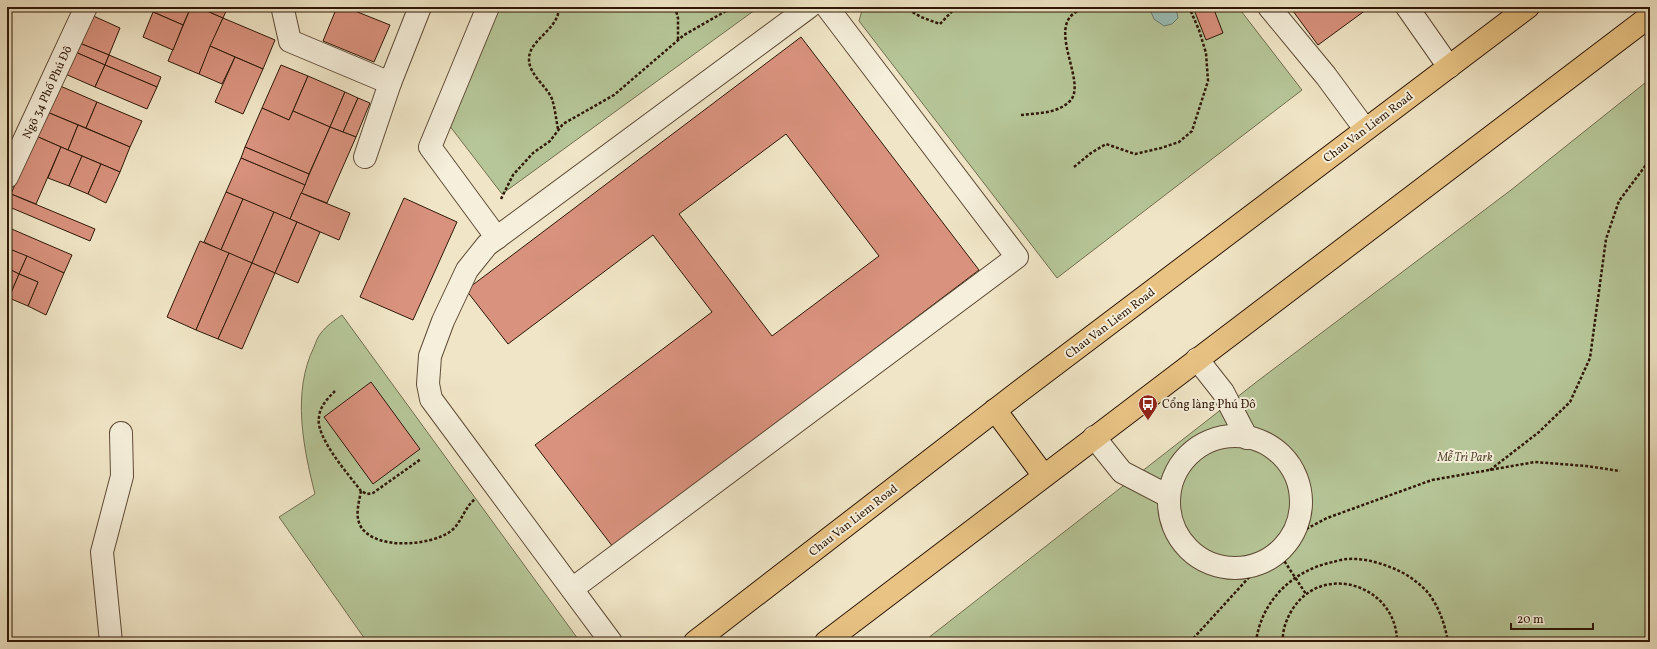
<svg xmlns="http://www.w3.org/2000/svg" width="1657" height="649" viewBox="0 0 1657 649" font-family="Vollkorn,serif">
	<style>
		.green { fill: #b6c698; stroke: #726f50 }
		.water { fill: #9abfb8; stroke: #6f7c71 }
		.building { fill: #d9927e; stroke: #2f1807; fill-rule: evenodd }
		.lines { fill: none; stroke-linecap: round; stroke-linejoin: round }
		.minor-casing { stroke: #5f4c37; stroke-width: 24 }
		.major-casing { stroke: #2f1807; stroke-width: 24 }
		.path { stroke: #2f1807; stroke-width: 2.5; stroke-dasharray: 3 2; stroke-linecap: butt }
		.minor { stroke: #f5efdb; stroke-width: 22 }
		.major { stroke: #e8c384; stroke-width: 22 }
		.labels { text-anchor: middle; stroke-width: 4; stroke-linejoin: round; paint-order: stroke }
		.street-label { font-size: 12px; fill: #2f1807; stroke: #f5efdb }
		.poi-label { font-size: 12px; fill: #2f1807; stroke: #f5efdb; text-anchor: start }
		.park-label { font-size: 12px; font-style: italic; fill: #584c32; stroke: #f5efdb }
	</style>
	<rect width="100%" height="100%" fill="#f0e6c7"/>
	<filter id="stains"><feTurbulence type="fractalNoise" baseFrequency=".005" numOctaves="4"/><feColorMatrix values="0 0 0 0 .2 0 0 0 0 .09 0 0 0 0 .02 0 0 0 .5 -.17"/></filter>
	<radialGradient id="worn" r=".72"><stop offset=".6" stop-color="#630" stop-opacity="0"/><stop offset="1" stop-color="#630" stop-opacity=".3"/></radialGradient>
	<g class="green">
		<polygon points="499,7 759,7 502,194 449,125"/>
		<polygon points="863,7 1238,7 1302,90 1057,278 859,21"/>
		<polygon points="1650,79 1650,642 923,642 1259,380 1511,190"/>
		<path d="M342 315 578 639 574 642H367L279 517 315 494C303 447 292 392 314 347 316 342 318 336 321 333 326 326 335 320 342 315Z"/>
	</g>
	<polygon class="water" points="1117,7 1176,7 1178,18 1172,24 1164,26 1154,19 1151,12 1139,8"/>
	<g class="building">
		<polygon points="142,7 191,7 183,25"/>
		<polygon points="191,7 198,7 223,18 199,74 168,61"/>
		<polygon points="198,7 228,7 223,18"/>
		<polygon points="337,7 345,7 390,25 374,62 323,41"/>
		<polygon points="1193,7 1213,7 1223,33 1206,40"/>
		<polygon points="1290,7 1370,7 1318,45"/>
		<polygon points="153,12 183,25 173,50 143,37"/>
		<polygon points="89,14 120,28 109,55 77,42"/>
		<polygon points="223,18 275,40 263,69 210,46"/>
		<path d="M801 37 979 270 613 547 535 445 712 312 653 235 508 344 466 290ZM786 134 879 256 772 336 679 214Z"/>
		<polygon points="77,42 109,55 105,65 73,51"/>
		<polygon points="210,46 235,57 222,84 199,74"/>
		<polygon points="73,51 105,65 95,87 63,73"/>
		<polygon points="109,55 161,77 157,87 105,65"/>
		<polygon points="235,57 263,69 243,114 215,102"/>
		<polygon points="105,65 157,87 147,109 95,87"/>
		<polygon points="281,65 308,76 289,120 262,108"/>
		<polygon points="308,76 345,92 330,127 293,111"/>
		<polygon points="58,85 97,102 86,128 47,112"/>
		<polygon points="345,92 358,98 343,132 330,127"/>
		<polygon points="358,98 370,103 356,137 343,132"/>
		<polygon points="97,102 142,121 130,147 86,128"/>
		<polygon points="262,108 289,120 293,111 330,127 309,174 245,147"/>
		<polygon points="47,112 78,125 68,150 36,136"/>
		<polygon points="78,125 130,147 120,172 68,150"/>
		<polygon points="330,127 356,137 327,203 301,193"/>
		<polygon points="36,136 61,147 36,204 11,194"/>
		<polygon points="61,147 82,156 69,186 48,178"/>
		<polygon points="245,147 309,174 305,185 241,158"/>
		<polygon points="82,156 101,164 88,194 69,186"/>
		<polygon points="241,158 305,185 290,219 226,192"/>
		<polygon points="101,164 120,172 106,203 88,194"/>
		<polygon points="226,192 243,199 221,250 204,242"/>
		<polygon points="301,193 350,213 339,240 290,219"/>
		<polygon points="11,194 95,229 90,241 7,206"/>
		<polygon points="404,198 457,222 413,320 360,297"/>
		<polygon points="243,199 274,212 252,263 221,250"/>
		<polygon points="274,212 297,222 275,273 252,263"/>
		<polygon points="297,222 320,232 298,283 275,273"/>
		<polygon points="7,227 72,255 64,273 7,248"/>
		<polygon points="200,241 229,253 196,330 167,317"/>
		<polygon points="7,248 27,256 19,274 7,268"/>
		<polygon points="229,253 252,263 218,339 196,330"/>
		<polygon points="27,256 64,273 46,315 28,306 38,282 19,274"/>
		<polygon points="252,263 275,273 242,349 218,339"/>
		<polygon points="7,268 19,274 9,298 7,298"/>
		<polygon points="19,274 38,282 28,306 9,298"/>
		<polygon points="371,382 420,449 373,484 324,417"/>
	</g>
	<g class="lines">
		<defs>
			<g id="minor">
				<polyline points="284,7 283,10 290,41 390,83"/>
				<polyline points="488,7 430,147 497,238"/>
				<polyline points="1269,7 1326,76 1365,129"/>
				<polyline points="1407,7 1449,67"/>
				<polyline points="365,157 390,83 420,7"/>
				<polyline points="7,177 86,7"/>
				<polyline points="1197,359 1223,392 1247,438"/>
				<circle cx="1235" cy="502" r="66"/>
				<polyline points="1094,437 1122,472 1168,496"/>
				<polyline points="572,589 1017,257 827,7"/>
				<polyline points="111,642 102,552 122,476 121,433"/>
				<polyline points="611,642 431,399 428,384 430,356 443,321 467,270 487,245 809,7"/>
			</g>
			<g id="major">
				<polyline points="995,410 1044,476"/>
				<polyline points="695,642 1020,391 1528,7"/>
				<polyline points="826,642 1650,16"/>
			</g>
		</defs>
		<use href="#minor" class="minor-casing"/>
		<use href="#major" class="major-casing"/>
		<g class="path">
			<polyline points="675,7 678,18 678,40"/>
			<polyline points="904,7 921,17 940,24 956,7"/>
			<path d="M1021 115C1037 113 1057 114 1070 101 1087 84 1050 33 1073 14 1081 8 1094 9 1103 9L1104 7"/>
			<path d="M558 129C556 119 555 108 552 99 546 85 529 75 529 59 529 39 559 30 559 7"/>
			<polyline points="1074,167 1091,153 1106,144 1135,154 1161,148 1179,142 1192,131 1208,81 1206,53 1199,30 1189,7"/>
			<polyline points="501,199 513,175 533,153 550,141 563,124 614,95 684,35 733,7"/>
			<path d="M335 391C328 398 320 406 319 417 315 437 349 475 361 491L367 494 373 493 421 459"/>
			<polyline points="1490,470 1539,432 1570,402 1590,358 1606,239 1619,201 1646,165"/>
			<path d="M361 491C359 502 355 515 360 525 373 551 431 546 451 531 462 522 464 508 475 499"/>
			<polyline points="1293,536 1327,518 1432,480 1535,462 1586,466 1620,471"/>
			<polyline points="1279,553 1306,594"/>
			<polyline points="1190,642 1263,562"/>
			<path d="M1256 642C1261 601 1293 570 1333 562 1337 561 1343 559 1348 559 1365 558 1380 563 1395 569 1407 574 1421 584 1429 594 1440 609 1445 625 1448 642"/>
			<path d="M1283 642C1282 631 1286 620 1292 610 1322 561 1397 585 1397 642"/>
		</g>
		<use href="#minor" class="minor"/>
		<use href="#major" class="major"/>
	</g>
	<defs>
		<symbol id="bus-pin" viewBox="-11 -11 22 30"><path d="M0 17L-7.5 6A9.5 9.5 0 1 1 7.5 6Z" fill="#8f2418" stroke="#f5efdb"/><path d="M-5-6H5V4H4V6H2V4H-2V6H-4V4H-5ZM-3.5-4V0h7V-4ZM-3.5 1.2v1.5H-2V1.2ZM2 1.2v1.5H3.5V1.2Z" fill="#fff"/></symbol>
	</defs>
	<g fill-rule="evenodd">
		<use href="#bus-pin" x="1137" y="393" width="22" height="30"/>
	</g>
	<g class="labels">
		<g class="street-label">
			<text transform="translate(47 92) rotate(-65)" y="4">Ngõ 34 Phố Phú Đô</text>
			<text transform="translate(1368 127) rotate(-37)" y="4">Chau Van Liem Road</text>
			<text transform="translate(1110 323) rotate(-37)" y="4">Chau Van Liem Road</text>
			<text transform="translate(853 520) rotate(-38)" y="4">Chau Van Liem Road</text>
		</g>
		<g class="poi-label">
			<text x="1162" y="408">Cổng làng Phú Đô</text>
		</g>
		<g class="park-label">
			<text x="1465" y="461">Mễ Trì Park</text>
		</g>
	</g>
	<rect width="1657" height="649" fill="none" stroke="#f0e6c7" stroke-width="24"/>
	<rect x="8" y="8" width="1641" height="633" fill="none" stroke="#2f1807" stroke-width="2"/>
	<rect x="12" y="12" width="1633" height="625" fill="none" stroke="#2f1807"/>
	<path d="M1511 623v6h82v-6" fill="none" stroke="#2f1807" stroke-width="2"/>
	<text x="1517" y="623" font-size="12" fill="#2f1807" stroke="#f5efdb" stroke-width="3" paint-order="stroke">20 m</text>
	<rect width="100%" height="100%" filter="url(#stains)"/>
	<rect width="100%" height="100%" fill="url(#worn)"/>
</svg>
